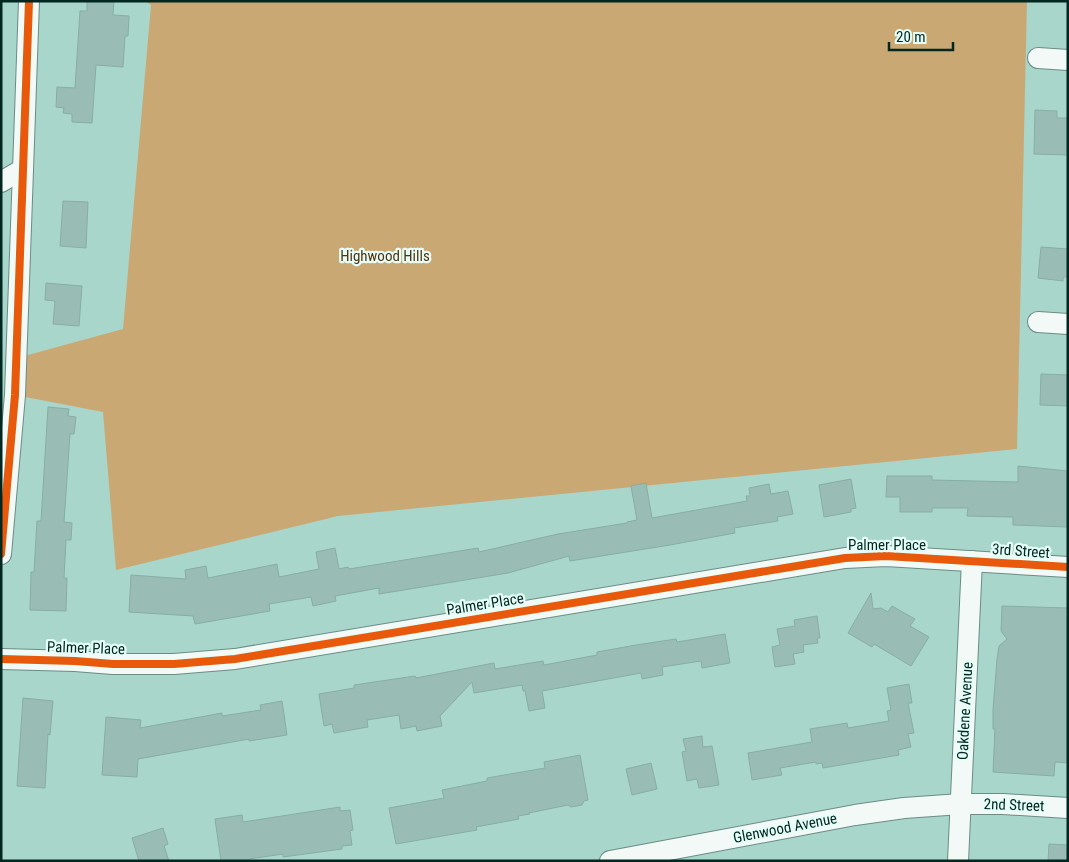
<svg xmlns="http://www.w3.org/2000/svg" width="1069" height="862" viewBox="0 0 1069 862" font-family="'Roboto Condensed',sans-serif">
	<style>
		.forest { fill: #caa874 }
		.building { fill: #99bdb4; stroke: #87ada4 }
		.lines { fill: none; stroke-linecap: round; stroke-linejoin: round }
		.minor-casing { stroke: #6a8c84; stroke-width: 22 }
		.minor { stroke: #f2f9f7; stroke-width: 20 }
		.cycleway-casing { stroke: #e5fef7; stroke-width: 11 }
		.cycleway { stroke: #e8590c; stroke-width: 8 }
		.labels { text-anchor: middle; stroke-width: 4.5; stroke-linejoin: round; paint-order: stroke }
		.park-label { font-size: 15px; fill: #572f0d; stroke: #e5fef7 }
		.street-label { font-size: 15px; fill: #012720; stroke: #e5fef7 }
	</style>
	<rect width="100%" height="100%" fill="#a8d6cb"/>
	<polygon class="forest" points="145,1 1027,1 1017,449 338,516 116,570 103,412 15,395 17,358 123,329 151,5"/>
	<g class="building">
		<polygon points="87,1 114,1 113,15 129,16 128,36 125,36 123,67 96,65 92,123 72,122 72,114 63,113 64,108 56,107 57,87 75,88 80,11 87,11"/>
		<polygon points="1035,110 1057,111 1057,118 1068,118 1068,155 1034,154"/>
		<polygon points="63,201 88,202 86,248 60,246"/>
		<polygon points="1041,247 1068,249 1068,277 1063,277 1063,281 1038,278"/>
		<polygon points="46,283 82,286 79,326 53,324 55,301 45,300"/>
		<polygon points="1041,374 1068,375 1068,406 1040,405"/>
		<polygon points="48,407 69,409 68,416 76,417 74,434 70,434 64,522 72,523 71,540 66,540 64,578 67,578 66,611 30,610 31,572 34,572 37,521 41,521"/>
		<polygon points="1018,466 1068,471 1068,527 1013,525 1013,517 967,516 968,508 932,508 932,512 900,512 900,497 886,497 887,476 932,476 932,480 1018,482"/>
		<polygon points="851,479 856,508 851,509 851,512 824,517 819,485"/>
		<polygon points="646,483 652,518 747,501 746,496 750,496 749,488 769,484 771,494 788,491 793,514 777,517 778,521 734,528 735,533 670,545 570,561 569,556 508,573 379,594 379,588 335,596 336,601 313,606 311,597 269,604 270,611 195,624 193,616 129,612 131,575 186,579 185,570 206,566 208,578 277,564 279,577 319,569 316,552 335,548 339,569 348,567 349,569 478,548 479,552 558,534 627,523 627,522 637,520 631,486"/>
		<polygon points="871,593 873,609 881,608 888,612 892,606 915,619 910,626 929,637 911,666 874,644 872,647 848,633"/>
		<polygon points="1002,606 1068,608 1068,763 1055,762 1054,776 993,772 995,729 993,729 993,710 997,659 999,646 1007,639 1001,631"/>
		<polygon points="817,616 820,638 817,638 818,643 803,645 804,652 793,654 795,664 775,667 772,647 780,645 777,629 795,626 794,620"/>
		<polygon points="725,634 730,663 702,668 701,661 662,667 663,675 642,679 641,673 542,691 545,708 529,711 525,691 523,691 522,685 474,693 472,682 440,716 442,726 417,731 416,726 401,729 399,715 367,720 368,727 334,733 332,724 324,726 319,694 354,688 354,685 415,676 416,678 494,663 495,669 543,661 544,665 597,655 597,652 636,645 676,639 677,642"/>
		<polygon points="909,684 912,703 908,703 914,733 908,734 911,747 898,750 899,755 823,768 822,763 816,764 816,762 780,768 782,775 752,780 748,753 812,742 810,729 847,723 848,728 889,721 887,711 891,710 887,688"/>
		<polygon points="23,698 53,701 50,735 48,734 45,788 17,786"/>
		<polygon points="282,701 287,735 249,741 249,739 138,759 137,777 102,775 106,717 141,720 140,728 222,713 222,716 261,710 260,705"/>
		<polygon points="702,736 703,747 712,746 719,785 699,788 697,779 687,781 682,752 686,751 683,739"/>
		<polygon points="580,755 588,800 584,801 582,805 571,807 568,805 529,813 530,814 518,816 519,819 476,827 477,830 396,844 389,808 444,798 442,790 487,781 487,778 545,768 544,762"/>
		<polygon points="651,763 657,789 632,795 626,769"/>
		<polygon points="340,807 340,811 350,810 353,830 350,831 352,845 342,846 342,849 283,857 283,854 249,859 249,861 221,861 215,819 242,815 243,822"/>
		<polygon points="163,828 168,844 164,846 169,861 139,861 132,838"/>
		<polygon points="1049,844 1068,845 1068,861 1048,861"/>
	</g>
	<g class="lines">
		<defs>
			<g id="minor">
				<polyline points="1038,58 1068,60"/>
				<polyline points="1,182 23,169"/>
				<polyline points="1038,322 1068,324"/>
				<polyline points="1,554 15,395 29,1"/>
				<polyline points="1,659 75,661 113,664 174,664 235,659 845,558 886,556 1068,567"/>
				<polyline points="610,861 855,815 904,808 961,804 1003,804 1068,808"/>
				<polyline points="958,861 972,561"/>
			</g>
		</defs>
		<use href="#minor" class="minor-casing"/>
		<use href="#minor" class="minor"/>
		<defs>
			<g id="cycleway">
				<polyline points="1,554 15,395 29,1"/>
				<polyline points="1,659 75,661 113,664 174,664 235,659 845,558 886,556 1068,567"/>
			</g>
		</defs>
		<use href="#cycleway" class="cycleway-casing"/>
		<use href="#cycleway" class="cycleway"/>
	</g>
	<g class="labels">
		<g class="park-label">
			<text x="385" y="261">Highwood Hills</text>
		</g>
		<g class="street-label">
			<text x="887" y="550">Palmer Place</text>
			<text transform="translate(1021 551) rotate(4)" y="5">3rd Street</text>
			<text transform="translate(485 604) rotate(-9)" y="5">Palmer Place</text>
			<text transform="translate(86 648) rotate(2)" y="5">Palmer Place</text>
			<text transform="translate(965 711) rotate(-87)" y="5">Oakdene Avenue</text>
			<text transform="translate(1014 805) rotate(2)" y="5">2nd Street</text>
			<text transform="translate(785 828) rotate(-11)" y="5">Glenwood Avenue</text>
		</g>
	</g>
	<rect width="1069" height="862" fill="none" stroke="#012720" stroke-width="5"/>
	<path d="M889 42v8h64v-8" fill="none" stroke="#012720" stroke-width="2.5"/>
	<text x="896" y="42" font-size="15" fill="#012720" stroke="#e5fef7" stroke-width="4" paint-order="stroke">20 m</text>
</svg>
